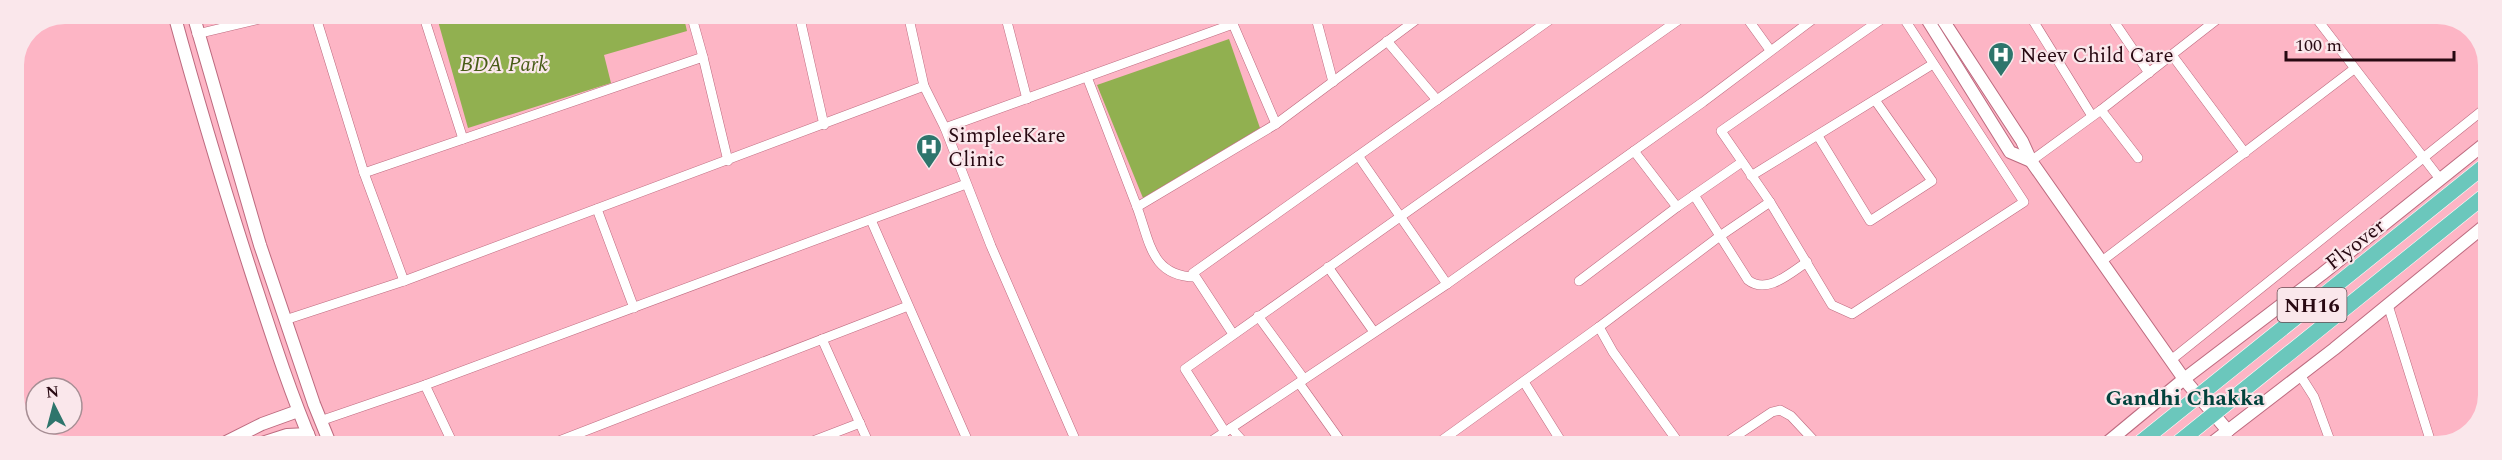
<svg xmlns="http://www.w3.org/2000/svg" width="2502" height="460" viewBox="0 0 2502 460" font-family="Spectral,serif">
	<style>
		.green { fill: #91b050 }
		.lines { fill: none; stroke-linecap: round; stroke-linejoin: round }
		.minor-casing { stroke: #bd6a7f; stroke-width: 10 }
		.tertiary-casing { stroke: #bd6a7f; stroke-width: 14 }
		.minor { stroke: #fff; stroke-width: 9 }
		.tertiary { stroke: #fff; stroke-width: 12 }
		.trunk-bridge-casing { stroke: #fff; stroke-width: 16; stroke-linecap: butt }
		.trunk-bridge { stroke: #6bc7bc; stroke-width: 15 }
		.labels { text-anchor: middle; stroke-width: 4.5; stroke-linejoin: round; paint-order: stroke }
		.shield { fill: #fae7eb; stroke: #674c53; stroke-width: 1.5 }
		.shield-label { font-size: 20px; font-weight: bold; fill: #280912 }
		.poi-label { font-size: 21px; fill: #280912; stroke: #fae7eb; text-anchor: start }
		.park-label { font-size: 21px; font-style: italic; fill: #485c17; stroke: #fae7eb }
		.street-label { font-size: 21px; fill: #280912; stroke: #fae7eb }
		.neighbourhood-label { font-size: 22px; font-weight: bold; fill: #02433d; stroke: #fae7eb }
	</style>
	<rect width="100%" height="100%" fill="#fdb5c5"/>
	<g class="green">
		<polygon points="436,14 683,14 687,31 604,55 611,83 468,128"/>
		<polygon points="1229,39 1260,128 1143,198 1097,85"/>
	</g>
	<g class="lines">
		<defs>
			<g id="minor">
				<polyline points="315,14 364,173 404,281"/>
				<polyline points="423,14 463,139"/>
				<polyline points="691,14 703,57"/>
				<polyline points="799,14 824,125"/>
				<polyline points="908,14 924,86 945,128"/>
				<polyline points="1005,14 1027,99"/>
				<polyline points="1315,14 1333,82"/>
				<polyline points="1744,14 1770,50"/>
				<polyline points="2029,14 2092,116"/>
				<polyline points="2109,14 2149,73"/>
				<polyline points="2313,14 2440,179"/>
				<polyline points="197,34 280,14"/>
				<polyline points="1387,41 1437,100"/>
				<polyline points="2172,55 2245,153"/>
				<polyline points="1087,77 1137,207 1276,124"/>
				<polyline points="2101,110 2138,158"/>
				<polyline points="1818,136 1870,221 1932,181 1875,100"/>
				<polyline points="1634,151 1677,207"/>
				<polyline points="1359,157 1447,284"/>
				<polyline points="2031,161 2101,110 2224,14"/>
				<polyline points="364,173 703,57 728,161"/>
				<polyline points="1751,176 1933,64"/>
				<path d="M1694 195 1748 280C1767 295 1790 273 1807 262"/>
				<polyline points="1770,202 1721,131 1889,14"/>
				<path d="M1137 207C1150 242 1151 276 1195 277"/>
				<polyline points="597,209 634,308"/>
				<polyline points="871,220 970,446"/>
				<polyline points="2102,261 2354,69"/>
				<polyline points="1328,267 1374,332"/>
				<polyline points="1579,281 1677,207 1742,162"/>
				<polyline points="2388,305 2432,446"/>
				<polyline points="1258,316 1304,379"/>
				<polyline points="285,320 404,281 924,86"/>
				<polyline points="1599,327 1720,236 1770,202 1832,305 1852,314 2024,202 1901,14"/>
				<polyline points="1233,334 1193,273 1558,14"/>
				<polyline points="822,339 870,446"/>
				<polyline points="2171,360 2488,106"/>
				<polyline points="2300,375 2314,397 2332,446"/>
				<polyline points="1524,382 1564,446"/>
				<polyline points="1299,383 1344,446"/>
				<polyline points="425,385 454,446"/>
				<polyline points="320,421 425,385 966,184"/>
				<polyline points="1231,428 1247,446"/>
				<polyline points="1225,432 1185,369 1687,14"/>
				<polyline points="546,446 908,306"/>
				<polyline points="800,446 860,423"/>
				<polyline points="1078,446 991,246 945,128 1233,24 1276,124 1424,14"/>
				<polyline points="1204,446 1447,284 1703,102 1820,14"/>
				<polyline points="1434,446 1599,327 1613,352 1681,446"/>
				<polyline points="1721,446 1772,412 1780,410 1791,416 1819,446"/>
			</g>
			<g id="tertiary">
				<path d="M174 14C198 102 224 188 252 275 271 333 289 390 313 446"/>
				<polyline points="193,14 260,245 314,404 331,446"/>
				<polyline points="1924,14 2010,152 2031,161"/>
				<polyline points="1939,14 2022,141 2031,161 2184,379 2228,431"/>
				<polyline points="218,446 262,424 298,411"/>
				<polyline points="253,446 287,435 308,434"/>
				<polyline points="2103,446 2184,379 2322,274 2488,141"/>
				<polyline points="2208,446 2334,349 2488,223"/>
			</g>
		</defs>
		<use href="#minor" class="minor-casing"/>
		<use href="#tertiary" class="tertiary-casing"/>
		<use href="#minor" class="minor"/>
		<use href="#tertiary" class="tertiary"/>
		<defs>
			<g id="trunk-bridge">
				<polyline points="2136,446 2488,163"/>
				<polyline points="2174,446 2488,193"/>
			</g>
		</defs>
		<use href="#trunk-bridge" class="trunk-bridge-casing"/>
		<use href="#trunk-bridge" class="trunk-bridge"/>
	</g>
	<defs>
		<symbol id="hospital-pin" viewBox="-11 -11 22 30"><path d="M0 17L-7.5 6A9.5 9.5 0 1 1 7.5 6Z" fill="#2e756c" stroke="#fae7eb"/><path d="M-5-5h3v3.5h4V-5h3V5h-3V1.5h-4V5h-3Z" fill="#fff"/></symbol>
	</defs>
	<g fill-rule="evenodd">
		<use href="#hospital-pin" x="1986" y="40" width="30" height="40"/>
		<use href="#hospital-pin" x="914" y="132" width="30" height="40"/>
	</g>
	<g class="labels">
		<rect class="shield" x="2277.5" y="288" width="69" height="34" rx="4.5"/>
		<g class="shield-label">
			<text x="2312" y="312">NH16</text>
		</g>
		<g class="poi-label">
			<text x="2020" y="62">Neev Child Care</text>
			<text x="948" y="142">SimpleeKare<tspan x="948" dy="24">Clinic</tspan></text>
		</g>
		<g class="park-label">
			<text x="504" y="71">BDA Park</text>
		</g>
		<g class="street-label">
			<text transform="translate(2355 244) rotate(-38)" y="7">Flyover</text>
		</g>
		<g class="neighbourhood-label">
			<text x="2185" y="405">Gandhi Chakka</text>
		</g>
	</g>
	<path d="M0 0H2502V460H0ZM65 24H2437A41 41 0 0 1 2478 65V395A41 41 0 0 1 2437 436H65A41 41 0 0 1 24 395V65A41 41 0 0 1 65 24Z" fill="#fae7eb" fill-rule="evenodd"/>
	<g transform="translate(54 406) rotate(354)"><circle r="28" fill="#fae7eb" stroke="#a68e94" stroke-width="1.5"/>
	<path d="M0-4.5L10 22L0 15L-10 22Z" fill="#2e756c"/>
	<text y="-9" font-size="16" font-weight="bold" text-anchor="middle" fill="#280912">N</text>
	</g>
	<path d="M2286 51v9h168v-9" fill="none" stroke="#280912" stroke-width="3"/>
	<text x="2295" y="51" font-size="18" fill="#280912" stroke="#fae7eb" stroke-width="4.5" paint-order="stroke">100 m</text>
</svg>
